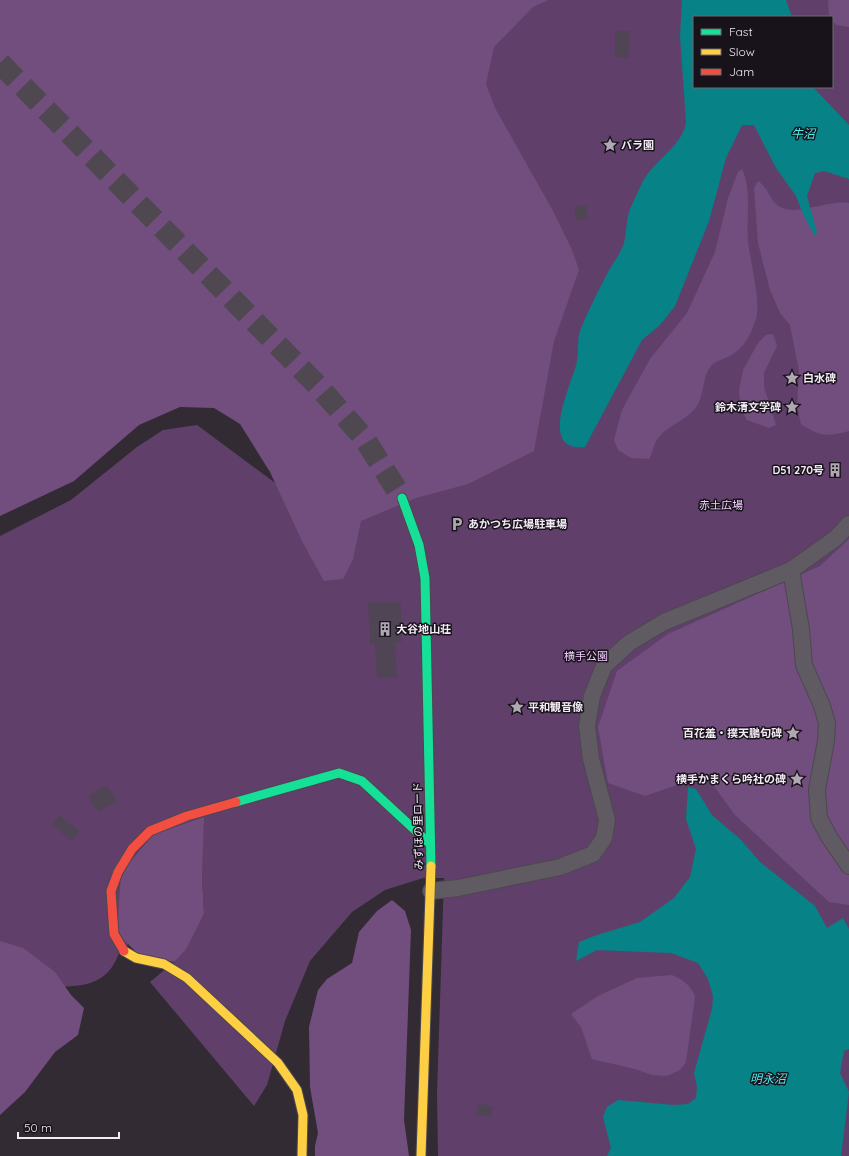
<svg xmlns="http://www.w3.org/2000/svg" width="849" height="1156" viewBox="0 0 849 1156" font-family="Quicksand,'Noto Sans JP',sans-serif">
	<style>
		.green { fill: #60406b; fill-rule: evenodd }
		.forest { fill: #724e7e }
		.water { fill: #078286 }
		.building { fill: #504554 }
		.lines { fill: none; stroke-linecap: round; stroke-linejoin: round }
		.secondary-tunnel { stroke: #4f4851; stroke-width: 22; stroke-dasharray: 22 11; stroke-linecap: butt }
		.street-casing { stroke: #4d474f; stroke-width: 18 }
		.fast-casing { stroke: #4d474f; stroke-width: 11 }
		.slow-casing { stroke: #4d474f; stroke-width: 11 }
		.jam-casing { stroke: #4d474f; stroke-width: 11 }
		.street { stroke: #605b62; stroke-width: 16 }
		.fast { stroke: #16e098; stroke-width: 9 }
		.slow { stroke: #ffcf43; stroke-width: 9 }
		.jam { stroke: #f24e42; stroke-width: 9 }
		.labels { text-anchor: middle; stroke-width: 3; stroke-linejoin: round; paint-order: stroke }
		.poi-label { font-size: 11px; font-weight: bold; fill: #f2eaf5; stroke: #18121a; text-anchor: start }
		.park-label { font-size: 11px; fill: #f1cdfe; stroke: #18121a }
		.street-label { font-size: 11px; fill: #f2eaf5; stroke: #18121a }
		.water-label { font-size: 12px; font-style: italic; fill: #4febef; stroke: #18121a }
	</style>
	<rect width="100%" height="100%" fill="#322b34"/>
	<path class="green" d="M0 0H849V1156H438L437 1094 444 878H423L385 890 352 912 310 961 285 1021 267 1085 254 1106 150 982 174 962 204 914 202 874 119 953C106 990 76 986 44 987 29 988 14 991 0 993V536L71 500 137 447 163 430 197 425 316 513ZM694 17H832V87H694Z"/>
	<g class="forest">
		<polygon points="0,0 548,0 533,7 494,47 486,84 495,108 553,211 572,250 579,270 554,341 534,451 468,484 416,498 361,521 353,559 343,579 324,581 303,543 270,472 240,424 214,408 180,407 139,425 74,481 0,516"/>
		<polygon points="828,0 849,0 849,27 836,25 829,14"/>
		<path d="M742 169C752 189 746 218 748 241 750 261 761 301 756 319 751 335 743 350 728 357 721 360 715 361 710 367 703 377 704 391 699 402 690 421 668 423 657 440 653 445 653 453 649 459L631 458 618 450 614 440 622 410 650 359 687 313 715 252 728 198 738 172Z"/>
		<path d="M758 181C769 188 770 203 782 208 800 215 828 200 849 203V431C826 437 821 437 801 424L797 407 799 371 790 325 780 313 770 290 758 243 754 188Z"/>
		<polygon points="773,334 777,346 764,373 764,387 776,425 769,428 747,420 741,410 739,390 743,370 758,343 766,335"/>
		<polygon points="849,539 849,905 829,902 735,815 706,775 645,796 608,783 598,727 617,671 668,634 820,566"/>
		<polygon points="204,817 202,874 204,914 186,949 174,962 140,956 117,933 121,873 153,835"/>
		<polygon points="392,900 405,911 411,930 404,1120 409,1156 315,1156 315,1146 318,1133 310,1087 309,1027 318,990 327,979 352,963 359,932 377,911"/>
		<polygon points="0,941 23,948 55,972 71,995 84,1008 78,1035 55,1052 25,1092 0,1115"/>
		<path d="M672 975C683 980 691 985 695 997L686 1062 680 1070 667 1076 652 1075 635 1069 592 1059 581 1027 571 1014 598 996 637 978Z"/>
	</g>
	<g class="water">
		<path d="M682 0H786L792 17H694V87H813L849 125V179L824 171 815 173 807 196 817 233 814 235 803 214 796 196 776 168 754 125H742L726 158 709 221 675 306 660 325 642 340 585 447C536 452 573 383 577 361 579 351 577 340 580 331 588 310 599 290 609 270 614 262 621 253 624 243 626 235 626 225 628 216 630 207 638 192 642 183 653 161 683 146 686 122L680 36Z"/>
		<polygon points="688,787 696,789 712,815 741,840 760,862 815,906 827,928 843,918 849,929 849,1049 844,1051 840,1073 849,1092 841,1156 607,1156 611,1148 603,1117 607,1107 618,1100 674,1105 688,1104 696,1098 697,1087 694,1073 712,1009 713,996 708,979 698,963 671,953 597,950 576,961 579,942 597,935 640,922 674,898 690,877 696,849 686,819"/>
	</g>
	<g class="building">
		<polygon points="615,31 630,31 629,58 615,57"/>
		<polygon points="586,205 588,219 576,221 574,207"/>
		<polygon points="399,602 399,604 401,603 402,642 395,643 397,677 377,678 375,644 370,644 368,603"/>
		<polygon points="107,785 117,801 98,812 88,796"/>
		<polygon points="59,815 80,831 72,841 52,825"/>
		<polygon points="479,1104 492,1106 491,1117 476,1115"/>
	</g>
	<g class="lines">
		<polyline class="secondary-tunnel" points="0,63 318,386 364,438 402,498"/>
		<defs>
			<g id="street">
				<polyline points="791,570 801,629 804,665 822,706 827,723 826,741 817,790 819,818 829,837 849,866"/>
				<polyline points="431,891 458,888 560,867 593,854 604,838 607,820 591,759 587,726 592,696 604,666 629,643 664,622 791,570 836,538 849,524"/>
			</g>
			<g id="fast">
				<polyline points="402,498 419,545 425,578 431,866"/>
				<polyline points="236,802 339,773 362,781 430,844"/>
			</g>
			<g id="slow">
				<polyline points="124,951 136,958 164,964 187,978 278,1063 297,1090 303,1115 302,1156"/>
				<polyline points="421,1156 431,866"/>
			</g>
			<polyline id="jam" points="124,951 114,934 111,891 118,872 132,849 150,831 187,816 236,802"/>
		</defs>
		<use href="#street" class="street-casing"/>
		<use href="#fast" class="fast-casing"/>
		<use href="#slow" class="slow-casing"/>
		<use href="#jam" class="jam-casing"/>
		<use href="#street" class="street"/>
		<use href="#fast" class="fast"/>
		<use href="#slow" class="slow"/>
		<use href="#jam" class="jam"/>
	</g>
	<defs>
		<symbol id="sight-bare" viewBox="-9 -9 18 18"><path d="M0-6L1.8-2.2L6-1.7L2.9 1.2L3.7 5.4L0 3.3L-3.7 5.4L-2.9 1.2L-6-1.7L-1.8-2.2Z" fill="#afa7b1" stroke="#18121a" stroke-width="2.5" paint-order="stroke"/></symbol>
		<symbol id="building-bare" viewBox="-9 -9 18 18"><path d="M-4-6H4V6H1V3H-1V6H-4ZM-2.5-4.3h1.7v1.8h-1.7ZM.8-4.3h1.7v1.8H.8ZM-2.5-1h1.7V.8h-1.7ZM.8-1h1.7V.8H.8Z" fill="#afa7b1" stroke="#18121a" stroke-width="2.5" paint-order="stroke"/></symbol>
		<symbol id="parking-bare" viewBox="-9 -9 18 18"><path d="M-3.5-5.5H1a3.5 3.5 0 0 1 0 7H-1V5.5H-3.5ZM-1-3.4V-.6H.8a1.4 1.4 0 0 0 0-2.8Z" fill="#afa7b1" stroke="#18121a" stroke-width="2.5" paint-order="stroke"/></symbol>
	</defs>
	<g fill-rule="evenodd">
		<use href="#sight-bare" x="600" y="135" width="20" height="20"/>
		<use href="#sight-bare" x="782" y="368" width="20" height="20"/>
		<use href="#sight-bare" x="782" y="397" width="20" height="20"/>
		<use href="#building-bare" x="825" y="460" width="20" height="20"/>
		<use href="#parking-bare" x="447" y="514" width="20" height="20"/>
		<use href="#building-bare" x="375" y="619" width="20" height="20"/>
		<use href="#sight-bare" x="507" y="697" width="20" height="20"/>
		<use href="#sight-bare" x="783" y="723" width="20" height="20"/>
		<use href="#sight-bare" x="787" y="769" width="20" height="20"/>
	</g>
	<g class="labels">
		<g class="poi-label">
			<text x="621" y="149">バラ園</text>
			<text x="803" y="382">白水碑</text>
			<text x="781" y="411" text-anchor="end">鈴木清文学碑</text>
			<text x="824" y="474" text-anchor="end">D51 270号</text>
			<text x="468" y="528">あかつち広場駐車場</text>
			<text x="396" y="633">大谷地山荘</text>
			<text x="528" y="711">平和観音像</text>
			<text x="782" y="737" text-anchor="end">百花羞・撲天鵬句碑</text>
			<text x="786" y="783" text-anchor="end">横手かまくら吟社の碑</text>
		</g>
		<g class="park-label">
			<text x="721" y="509">赤土広場</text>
			<text x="586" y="660">横手公園</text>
		</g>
		<g class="street-label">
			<text transform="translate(418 826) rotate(-91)" y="4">みずほの里ロード</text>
		</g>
		<g class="water-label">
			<text x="803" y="138">牛沼</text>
			<text x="768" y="1083">明永沼</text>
		</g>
	</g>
	<rect x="693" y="16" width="140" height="72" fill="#18121a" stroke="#6f6872"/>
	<rect x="701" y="29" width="20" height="6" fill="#16e098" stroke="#6f6872"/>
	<text x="729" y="36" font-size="12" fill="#f2eaf5">Fast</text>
	<rect x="701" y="49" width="20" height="6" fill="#ffcf43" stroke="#6f6872"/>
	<text x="729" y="56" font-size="12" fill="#f2eaf5">Slow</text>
	<rect x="701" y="69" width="20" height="6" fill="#f24e42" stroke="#6f6872"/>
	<text x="729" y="76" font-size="12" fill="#f2eaf5">Jam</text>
	<path d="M18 1132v6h101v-6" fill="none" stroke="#f2eaf5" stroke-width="2"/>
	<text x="24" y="1132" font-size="12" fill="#f2eaf5" stroke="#18121a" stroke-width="3" paint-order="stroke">50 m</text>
</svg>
